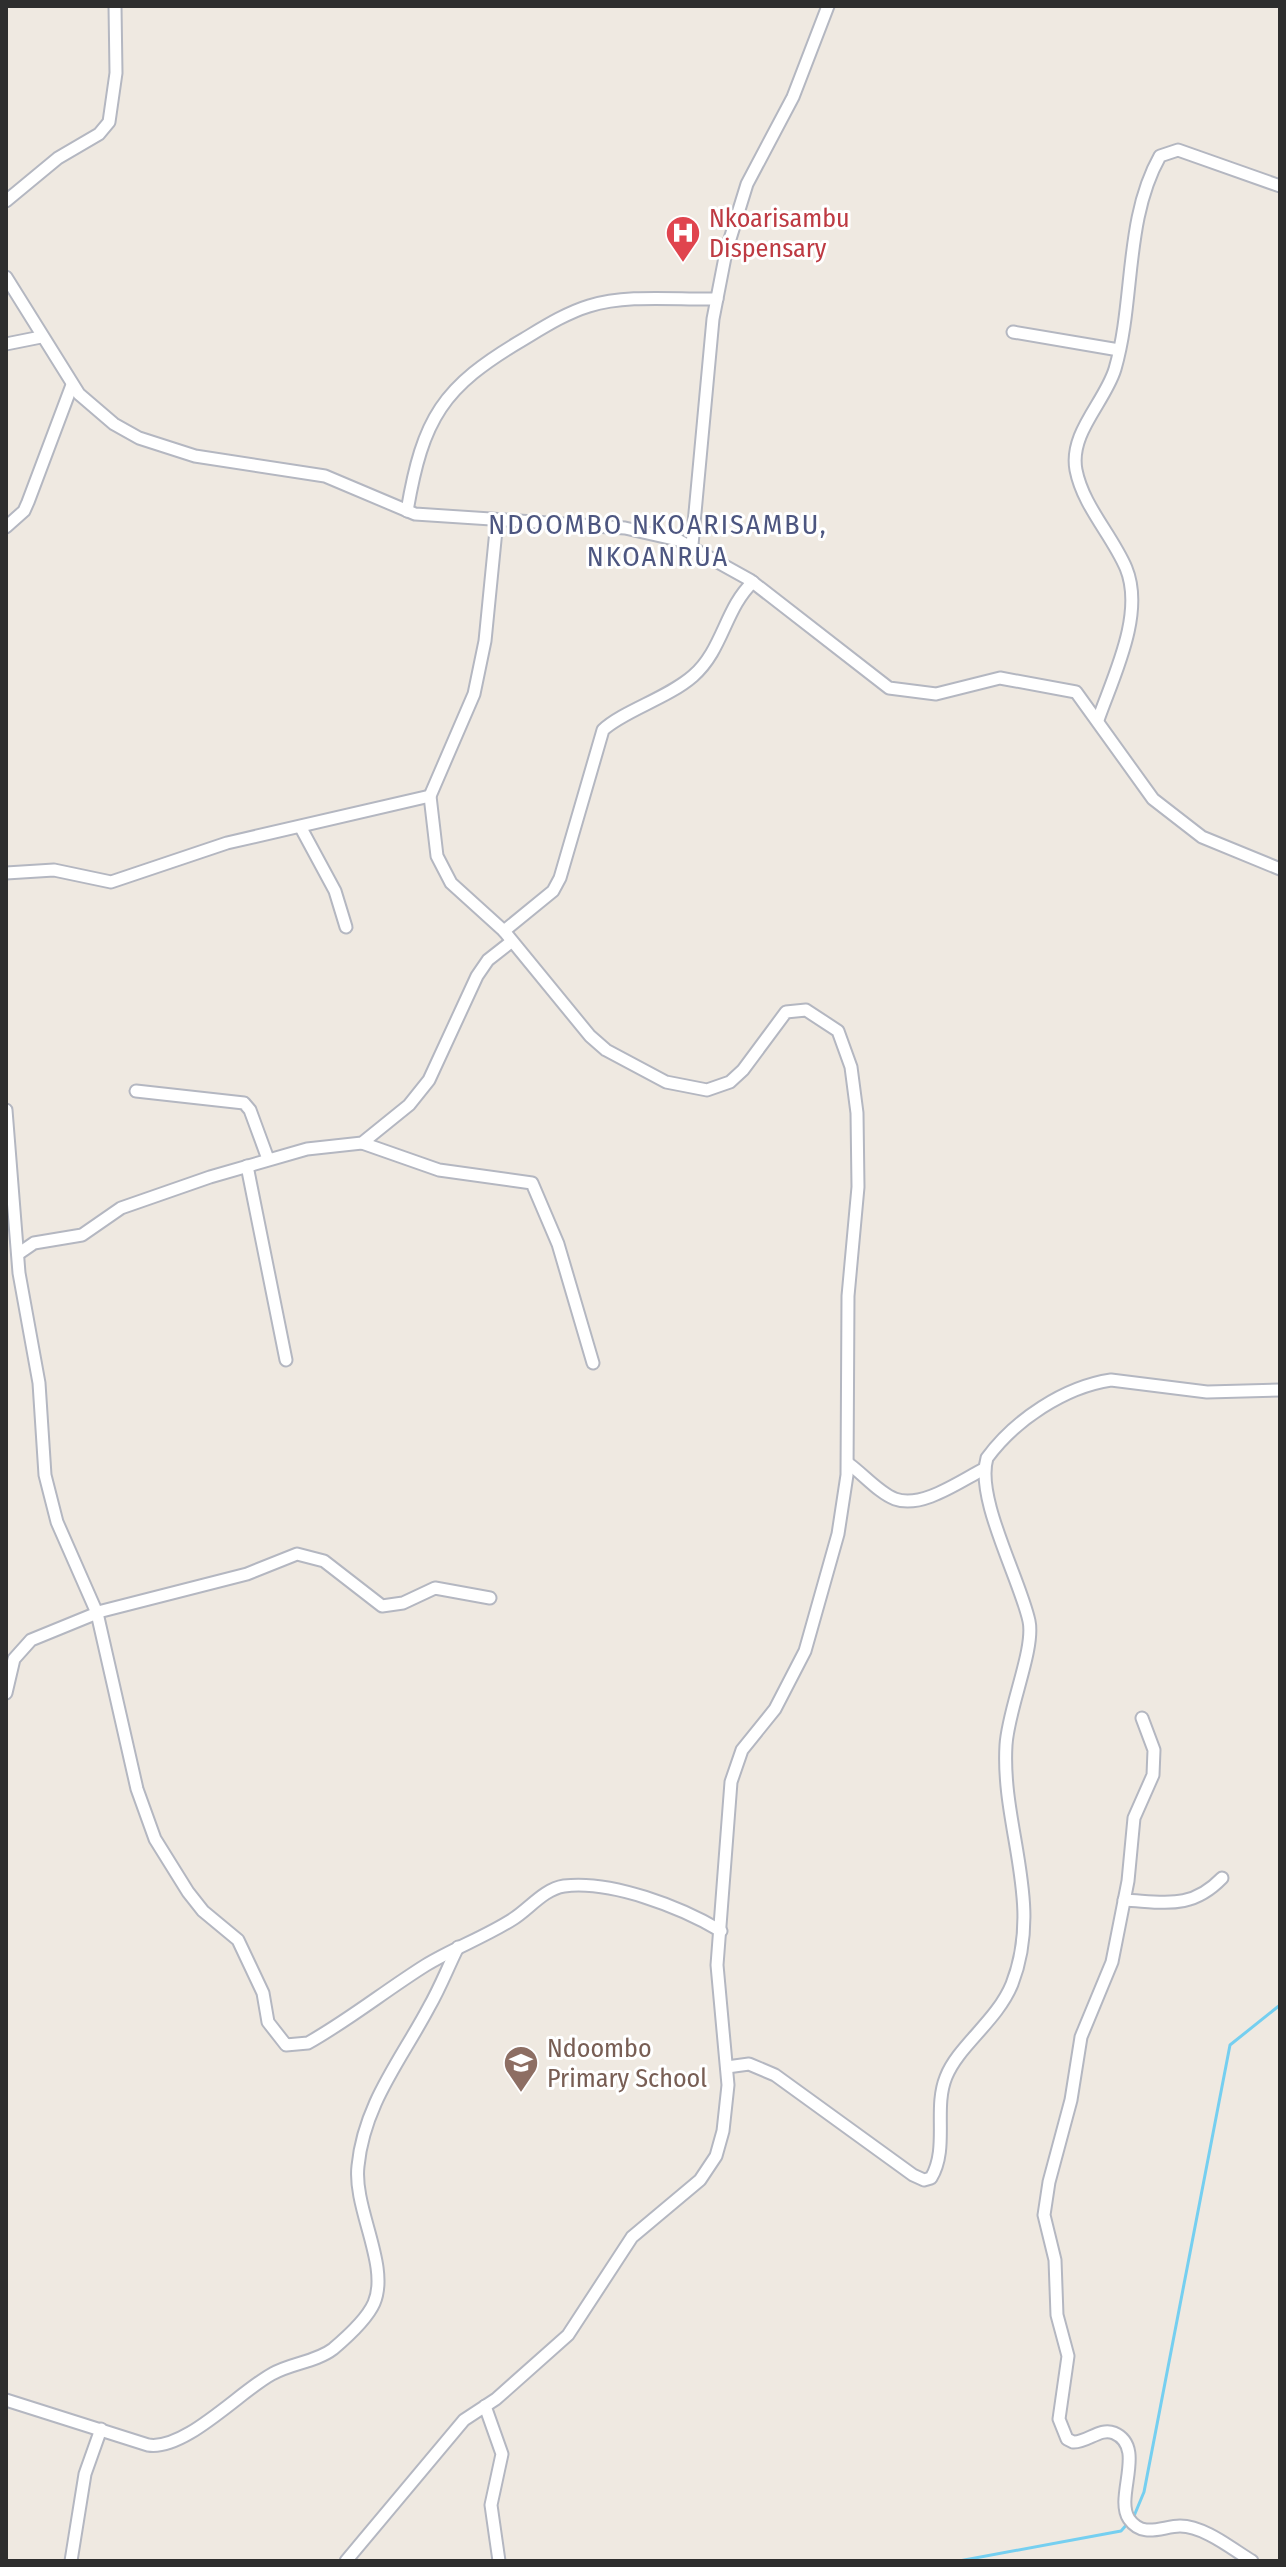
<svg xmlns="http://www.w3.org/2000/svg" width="1286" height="2567" viewBox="0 0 1286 2567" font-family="'Fira Sans Condensed',sans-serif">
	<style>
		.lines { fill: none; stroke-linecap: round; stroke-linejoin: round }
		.stream { stroke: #75cff0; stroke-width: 3 }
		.street-casing { stroke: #b4b7c1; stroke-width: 15 }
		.street { stroke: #fff; stroke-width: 11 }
		.labels { text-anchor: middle; stroke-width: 6; stroke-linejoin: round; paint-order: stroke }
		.health-label { font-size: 26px; fill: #be3a42; stroke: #fff; text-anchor: start }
		.education-label { font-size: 26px; fill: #785e54; stroke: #fff; text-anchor: start }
		.neighbourhood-label { font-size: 28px; letter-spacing: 2px; fill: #4d5680; stroke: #fff }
	</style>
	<rect width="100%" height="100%" fill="#efe9e1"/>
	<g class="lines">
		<g class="stream">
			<polyline points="1134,2516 1144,2492 1230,2045 1280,2005"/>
			<polyline points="959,2561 1121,2531 1129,2522"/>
		</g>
		<defs>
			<g id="street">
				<polyline points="6,201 58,158 99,134 109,122 116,73 115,6"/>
				<polyline points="6,277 79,394 114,424 139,438 195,456 325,476 415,514 625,528 678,540 750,580 889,688 936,694 1000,678 1076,692 1153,799 1202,837 1280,869"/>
				<polyline points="1013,332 1119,350"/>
				<polyline points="6,344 41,337"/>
				<path d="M407 511C423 418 442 387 524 339 544 327 566 313 589 306 628 294 676 300 717 299"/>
				<polyline points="6,527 24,511 28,502 72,385"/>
				<polyline points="692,545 713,319 726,252 747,184 793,97 828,6"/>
				<path d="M1098 720C1113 677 1145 614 1126 568 1112 535 1083 506 1076 470 1069 433 1105 402 1115 369 1135 300 1124 220 1160 156L1178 150 1280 186"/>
				<polyline points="301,828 335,891 346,927"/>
				<polyline points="6,873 54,870 111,882 227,843 430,796"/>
				<path d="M504 931 553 891 560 878 603 730C623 711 668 698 693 676 723 650 725 608 753 582"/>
				<polyline points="136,1091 244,1103 250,1110 268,1159"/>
				<path d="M6 1110 19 1273 39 1383 45 1475 57 1522 97 1613 137 1789 155 1839 188 1892 203 1911 238 1940 263 1993 268 2022 286 2045 308 2043C349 2020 386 1990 426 1965 454 1948 485 1937 513 1919 529 1909 544 1889 564 1886 611 1880 681 1907 721 1931"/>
				<polyline points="362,1143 439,1170 532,1183 558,1244 593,1363"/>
				<polyline points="247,1166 286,1360"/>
				<polyline points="18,1254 34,1243 82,1235 121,1208 210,1177 307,1149 362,1143 409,1105 429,1080 477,976 488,960 511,942"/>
				<path d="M849 1464C863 1474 879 1493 895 1499 922 1509 960 1481 984 1469"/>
				<polyline points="6,1693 14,1659 31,1640 102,1611 247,1574 297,1554 324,1561 382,1606 403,1603 435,1588 490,1598"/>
				<path d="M1142 1718 1154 1750 1153 1775 1134 1818 1128 1881 1112 1962 1081 2037 1071 2100 1049 2182 1044 2215 1055 2260 1057 2315 1068 2356 1059 2419 1067 2439 1073 2442C1087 2443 1100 2427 1114 2433 1147 2447 1114 2497 1129 2519 1143 2539 1163 2526 1180 2526 1204 2526 1232 2549 1252 2561"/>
				<path d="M1124 1900C1165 1902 1191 1910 1222 1878"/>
				<path d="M727 2067 749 2064 775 2075 913 2175 924 2180 931 2178C949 2148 933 2109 946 2077 958 2046 997 2021 1012 1984 1044 1902 1001 1827 1006 1745 1008 1709 1035 1649 1029 1621 1020 1579 975 1498 987 1458 1015 1420 1064 1387 1111 1380L1207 1392 1280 1390"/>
				<path d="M6 2400 148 2445C185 2451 239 2392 272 2374 291 2363 316 2362 333 2349 346 2338 367 2319 374 2303 390 2266 353 2208 358 2166 364 2104 401 2060 429 2007 440 1988 448 1967 458 1947"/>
				<polyline points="485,2406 502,2454 491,2505 499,2561"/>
				<polyline points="71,2561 85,2474 101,2429"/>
				<polyline points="346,2561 464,2420 496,2399 568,2335 632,2237 700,2180 716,2156 723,2131 728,2085 717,1965 731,1782 742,1750 775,1709 805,1651 838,1534 847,1475 848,1296 858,1187 857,1113 851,1067 838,1031 806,1010 786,1012 743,1070 730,1082 707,1090 666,1082 606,1050 590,1036 504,931 451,883 437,856 430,796 474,694 485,641 497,520"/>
			</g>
		</defs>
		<use href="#street" class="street-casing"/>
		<use href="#street" class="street"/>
	</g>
	<defs>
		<symbol id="hospital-pin" viewBox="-11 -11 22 30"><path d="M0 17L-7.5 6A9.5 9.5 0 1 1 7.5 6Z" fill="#e0444e" stroke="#fff"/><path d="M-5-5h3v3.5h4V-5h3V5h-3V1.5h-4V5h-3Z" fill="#fff"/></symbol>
		<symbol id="school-pin" viewBox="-11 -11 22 30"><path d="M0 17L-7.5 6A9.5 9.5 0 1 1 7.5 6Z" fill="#8d6e63" stroke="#fff"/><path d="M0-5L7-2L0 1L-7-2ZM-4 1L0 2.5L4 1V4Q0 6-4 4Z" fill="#fff"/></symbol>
	</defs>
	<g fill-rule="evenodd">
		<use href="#hospital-pin" x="663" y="213" width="40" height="54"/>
		<use href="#school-pin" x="501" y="2043" width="40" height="54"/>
	</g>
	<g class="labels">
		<g class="health-label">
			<text x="709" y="227">Nkoarisambu<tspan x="709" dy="30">Dispensary</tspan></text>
		</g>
		<g class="education-label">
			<text x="547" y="2057">Ndoombo<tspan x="547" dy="30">Primary School</tspan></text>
		</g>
		<g class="neighbourhood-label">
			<text x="658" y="534">NDOOMBO NKOARISAMBU,<tspan x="658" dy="32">NKOANRUA</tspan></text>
		</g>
	</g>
	<rect width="1286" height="2567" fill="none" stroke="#2e2e2e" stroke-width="16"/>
</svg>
